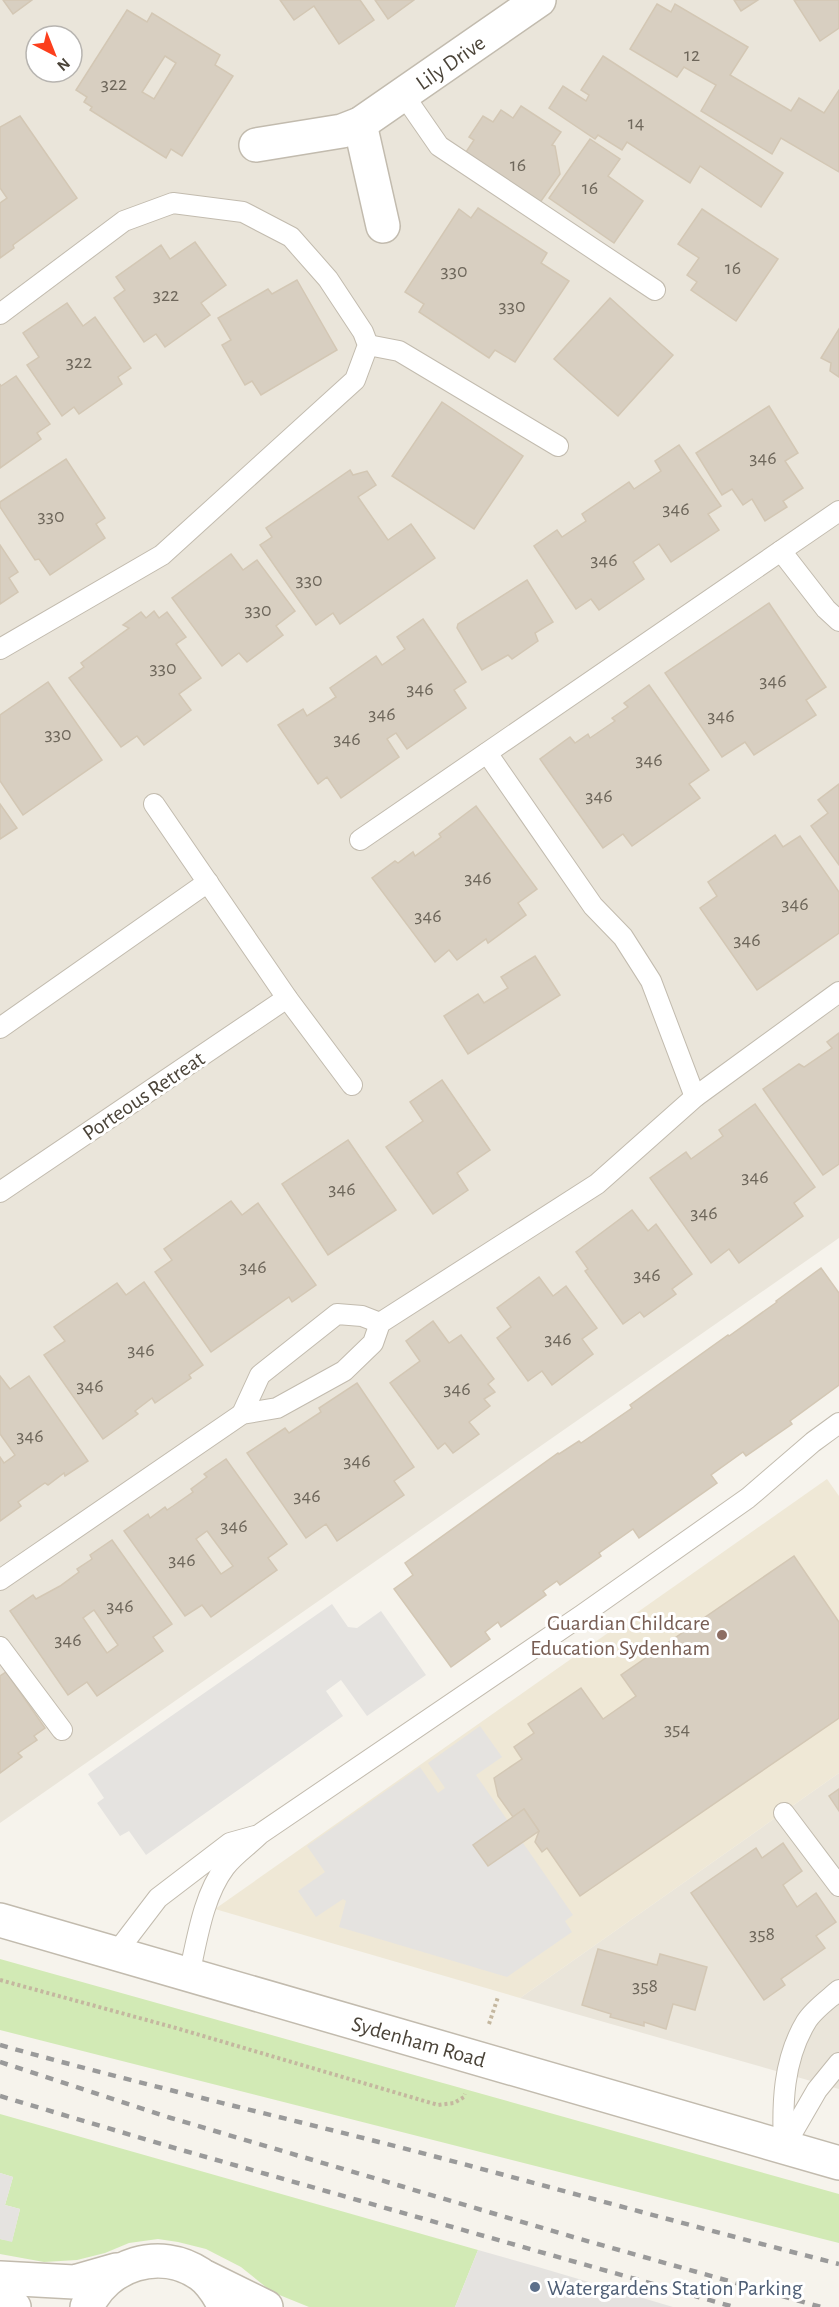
<svg xmlns="http://www.w3.org/2000/svg" width="839" height="2307" viewBox="0 0 839 2307" font-family="'Alegreya Sans',sans-serif">
	<style>
		.residential { fill: #eae5da; fill-rule: evenodd }
		.education { fill: #efe8d6 }
		.green { fill: #d2eab5 }
		.parking { fill: #e5e3e0 }
		.building { fill: #d8cfc1; stroke: #d3c7b4; stroke-width: 1.5; fill-rule: evenodd }
		.lines { fill: none; stroke-linecap: round; stroke-linejoin: round }
		.service-casing { stroke: #c2bbae; stroke-width: 22 }
		.minor-casing { stroke: #c2bbae; stroke-width: 36 }
		.tertiary-casing { stroke: #c2bbae; stroke-width: 36 }
		.path { stroke: #c4b79f; stroke-width: 4; stroke-dasharray: 3 3; stroke-linecap: butt }
		.service { stroke: #fff; stroke-width: 20 }
		.minor { stroke: #fff; stroke-width: 33 }
		.tertiary { stroke: #fff; stroke-width: 33 }
		.rail { stroke: #9a9a9a; stroke-width: 4.5; stroke-dasharray: 8 8; stroke-linecap: butt }
		.education-dot { fill: #8d6e63; stroke: #fff; stroke-width: 2 }
		.service-dot { fill: #5c6f8a; stroke: #fff; stroke-width: 2 }
		.labels { text-anchor: middle; stroke-width: 6; stroke-linejoin: round; paint-order: stroke }
		.number-label { font-size: 20px; fill: #6e675b }
		.street-label { font-size: 22px; fill: #4b4439; stroke: #fff }
		.education-label { font-size: 22px; fill: #785e54; stroke: #fff; text-anchor: end }
		.service-label { font-size: 22px; fill: #4e5e75; stroke: #fff; text-anchor: start }
	</style>
	<rect width="100%" height="100%" fill="#f6f3ec"/>
	<g class="residential">
		<path d="M0 0H839V1238L0 1823ZM36 36H72V72H36Z"/>
		<polygon points="839,1773 839,2089 520,1998"/>
	</g>
	<polygon class="education" points="827,1479 839,1496 839,1773 520,1998 215,1909"/>
	<g class="green">
		<polygon points="0,1959 839,2194 839,2243 0,2030"/>
		<polygon points="0,2114 478,2250 455,2307 309,2307 272,2292 241,2267 206,2249 178,2242 158,2239 129,2243 105,2253 77,2260 44,2262 0,2254 0,2239 12,2241 20,2209 5,2205 13,2177 0,2173"/>
	</g>
	<g class="parking">
		<polygon points="332,1604 348,1627 357,1628 381,1611 426,1675 367,1716 341,1680 326,1691 343,1716 146,1855 129,1831 120,1836 97,1803 104,1798 88,1774"/>
		<polygon points="480,1726 502,1757 476,1775 573,1915 565,1921 572,1932 507,1977 339,1927 346,1901 343,1899 316,1917 298,1891 325,1872 307,1846 420,1767 438,1793 445,1788 428,1763"/>
		<polygon points="0,2173 13,2177 5,2205 20,2209 12,2242 0,2239"/>
		<polygon points="478,2250 538,2267 673,2307 455,2307"/>
	</g>
	<g class="building">
		<polygon points="3,0 32,0 13,14"/>
		<polygon points="280,0 360,0 374,20 339,44 314,6 294,20"/>
		<polygon points="375,0 414,0 388,19"/>
		<polygon points="734,0 758,0 741,11"/>
		<polygon points="794,0 839,0 839,28 820,41"/>
		<polygon points="657,4 671,12 675,4 748,47 730,75 791,111 799,98 824,113 839,90 839,172 781,138 772,154 701,111 716,85 684,67 677,77 630,49"/>
		<path d="M127 10 147 22 152 13 220 55 215 65 233 76 182 156 171 149 166 158 90 110 92 107 84 102 87 97 76 90ZM165 56 176 63 154 99 142 92Z"/>
		<polygon points="603,56 783,173 761,207 700,166 690,183 627,142 622,150 598,135 595,139 549,108 563,86 586,101 589,95 581,90"/>
		<polygon points="521,106 561,132 552,145 555,146 560,174 539,204 464,155 474,140 469,137 483,116 493,122 501,110 513,118"/>
		<polygon points="20,116 77,198 13,245 14,248 0,258 0,203 7,198 0,188 0,127"/>
		<polygon points="590,139 620,159 608,176 643,201 614,243 549,198"/>
		<polygon points="478,208 547,253 541,263 569,281 515,362 495,350 489,358 419,312 424,304 405,292 459,209 471,218"/>
		<polygon points="702,209 778,259 736,321 691,290 697,282 687,275 699,258 678,244"/>
		<polygon points="195,242 226,285 201,303 210,315 165,347 156,334 144,342 114,298 125,290 116,277 161,245 170,259"/>
		<polygon points="297,280 337,350 261,395 252,381 245,385 222,345 231,340 218,318 268,289 272,294"/>
		<polygon points="610,298 673,355 618,416 554,359"/>
		<polygon points="67,303 83,326 95,317 131,368 118,377 122,384 79,414 74,407 62,416 27,365 39,357 23,333"/>
		<polygon points="839,329 839,377 830,371 831,363 821,358"/>
		<polygon points="16,376 50,424 37,433 41,439 0,468 0,384 1,386"/>
		<polygon points="442,402 523,456 474,529 392,476"/>
		<polygon points="769,406 798,453 785,461 803,488 783,501 787,507 765,521 752,499 743,505 732,489 722,495 696,453"/>
		<polygon points="679,445 721,506 708,514 719,530 671,562 659,544 633,562 644,579 599,610 591,599 576,609 534,546 557,530 562,537 586,521 582,514 629,482 634,489 661,471 655,461"/>
		<polygon points="66,459 105,518 96,524 105,538 50,575 39,559 35,560 0,507 0,502"/>
		<polygon points="350,470 353,475 367,471 376,485 358,497 388,540 411,524 435,558 340,624 333,613 316,625 260,545 272,537 266,528"/>
		<polygon points="0,545 18,572 9,578 18,592 0,604"/>
		<polygon points="231,554 243,570 257,560 295,611 276,626 283,635 247,662 239,653 222,666 172,598"/>
		<polygon points="527,580 553,622 535,633 538,641 512,659 508,655 482,670 457,628 458,624"/>
		<polygon points="769,603 826,687 806,700 816,715 754,755 745,742 722,757 665,673"/>
		<polygon points="154,611 159,618 167,612 186,637 176,644 201,678 179,694 191,710 144,745 137,736 121,747 69,678 84,667 81,663 129,628 123,625 141,612 146,618"/>
		<polygon points="423,619 466,682 454,690 466,708 407,749 396,733 387,739 399,757 341,798 327,777 318,784 278,725 303,709 307,716 336,697 330,688 376,656 382,665 405,649 397,637"/>
		<polygon points="48,682 102,760 23,815 0,781 0,715"/>
		<polygon points="649,685 709,770 689,784 700,798 632,846 623,834 603,848 540,759 570,737 575,743 588,734 590,738 615,721 612,718 628,707 624,703"/>
		<polygon points="839,784 839,865 811,826 828,813 818,800"/>
		<polygon points="0,804 17,828 0,839"/>
		<polygon points="476,806 537,889 518,903 526,915 488,943 486,939 457,960 449,950 435,962 372,878 395,861 398,863 413,852 415,856 441,837 439,834"/>
		<polygon points="775,835 783,847 800,836 839,892 839,933 757,990 700,908 717,896 708,882"/>
		<polygon points="535,956 560,995 468,1054 444,1016 478,994 484,1003 508,988 501,977"/>
		<polygon points="839,1033 839,1164 823,1175 763,1089 799,1064 804,1067 832,1048 827,1042"/>
		<polygon points="442,1080 490,1150 457,1173 468,1190 433,1214 386,1147 423,1121 410,1102"/>
		<polygon points="755,1104 815,1187 794,1203 803,1216 739,1263 729,1249 711,1263 650,1178 686,1152 691,1159 723,1136 719,1130"/>
		<polygon points="348,1140 396,1210 328,1255 282,1184"/>
		<polygon points="231,1201 242,1215 258,1203 316,1285 292,1302 289,1297 211,1352 155,1272 172,1260 164,1249"/>
		<polygon points="632,1210 648,1231 656,1224 692,1274 672,1289 676,1294 644,1317 640,1312 623,1324 585,1271 588,1269 576,1252"/>
		<polygon points="821,1268 839,1293 839,1385 790,1421 792,1424 746,1456 743,1452 711,1475 717,1483 639,1538 633,1529 599,1553 601,1556 560,1585 557,1581 543,1591 546,1595 501,1627 498,1622 485,1632 490,1639 451,1667 394,1589 413,1575 405,1563 558,1453 559,1454 579,1441 581,1443 632,1408 630,1405 728,1335 729,1336 777,1302 776,1301"/>
		<polygon points="539,1277 553,1296 566,1286 597,1328 582,1339 593,1354 552,1385 542,1371 528,1381 497,1338 511,1327 497,1308"/>
		<polygon points="144,1282 203,1365 189,1375 191,1378 155,1403 152,1398 135,1411 138,1414 103,1439 44,1355 65,1341 54,1327 117,1283 126,1295"/>
		<polygon points="433,1321 449,1343 461,1335 494,1379 488,1384 495,1392 484,1399 490,1406 469,1422 479,1434 453,1453 445,1443 438,1449 390,1383 420,1361 406,1341"/>
		<polygon points="0,1376 10,1389 29,1376 88,1461 65,1476 64,1473 48,1485 45,1483 18,1502 21,1506 0,1521 0,1457 4,1463 15,1455 0,1434"/>
		<polygon points="357,1383 414,1467 394,1481 404,1495 337,1541 326,1524 306,1538 247,1453 285,1428 289,1433 321,1412 319,1408"/>
		<path d="M226 1459 287 1544 268 1558 277 1570 211 1617 202 1605 185 1616 124 1531 148 1514 150 1518 165 1507 167 1510 173 1506 193 1492 191 1489 207 1477 204 1474ZM207 1531 233 1566 221 1574 196 1539Z"/>
		<path d="M112 1540 172 1624 153 1637 163 1651 97 1696 87 1682 68 1695 10 1611 33 1595 36 1599 60 1586 79 1572 77 1569 92 1559 90 1555ZM94 1610 118 1645 107 1653 83 1618Z"/>
		<polygon points="794,1556 839,1622 839,1718 580,1896 547,1848 542,1852 535,1842 539,1831 524,1809 513,1817 498,1796 494,1778 522,1759 514,1747 534,1733 528,1724 581,1688 603,1719 636,1696 621,1675"/>
		<polygon points="6,1672 45,1728 34,1736 37,1740 18,1753 22,1757 0,1773 0,1676"/>
		<polygon points="839,1789 839,1811 829,1796"/>
		<polygon points="524,1809 539,1831 488,1866 473,1845"/>
		<polygon points="783,1843 802,1871 783,1885 797,1907 816,1893 836,1922 816,1936 825,1948 781,1979 785,1985 764,2000 691,1893 756,1848 762,1858"/>
		<polygon points="598,1949 657,1965 660,1954 707,1967 695,2010 673,2004 666,2029 644,2022 644,2026 610,2017 611,2014 582,2005"/>
	</g>
	<g class="lines">
		<defs>
			<g id="service">
				<polyline points="403,94 439,146 655,290"/>
				<polyline points="0,314 124,221 173,203 243,212 291,237 328,279 363,332 368,345 355,380 162,555 0,649"/>
				<polyline points="368,345 399,351 558,446"/>
				<polyline points="781,551 826,609 839,621"/>
				<polyline points="487,753 593,906 623,937 651,981 695,1097"/>
				<polyline points="154,804 287,998 352,1085"/>
				<polyline points="360,840 839,511"/>
				<polyline points="0,1028 208,882"/>
				<polyline points="0,1192 287,998"/>
				<polyline points="242,1414 260,1375 337,1314 362,1316 380,1323"/>
				<polyline points="0,1580 242,1414 277,1408 344,1371 373,1343 380,1323 597,1184 695,1097 839,992"/>
				<polyline points="0,1647 62,1730"/>
				<polyline points="784,1813 839,1886"/>
				<polyline points="116,1953 158,1898 230,1843 255,1836"/>
				<path d="M189 1975C197 1940 203 1896 225 1867 234 1855 249 1845 260 1834L582 1615 748 1498 813 1442 839 1423"/>
				<path d="M784 2147C782 2104 783 2060 806 2022 813 2010 829 1999 839 1990"/>
				<polyline points="784,2147 817,2090 839,2063"/>
			</g>
			<g id="minor">
				<polyline points="360,124 383,226"/>
				<polyline points="256,145 342,131 360,124 539,0"/>
				<polyline points="205,2277 266,2307"/>
				<polyline points="0,2278 74,2282 116,2270"/>
				<polyline points="0,2301 14,2307"/>
				<path d="M87 2307C106 2264 160 2247 200 2274 211 2282 219 2295 225 2307"/>
			</g>
			<polyline id="tertiary" points="0,1920 839,2163"/>
		</defs>
		<use href="#service" class="service-casing"/>
		<use href="#minor" class="minor-casing"/>
		<use href="#tertiary" class="tertiary-casing"/>
		<g class="path">
			<polyline points="0,1980 176,2028 438,2105 454,2103 464,2097 465,2094"/>
			<polyline points="489,2024 498,1997"/>
		</g>
		<use href="#service" class="service"/>
		<use href="#minor" class="minor"/>
		<use href="#tertiary" class="tertiary"/>
		<g class="rail">
			<path d="M0 2045C138 2084 279 2116 418 2152 558 2189 698 2228 839 2264"/>
			<polyline points="0,2062 171,2118 573,2237 821,2307"/>
			<polyline points="0,2096 178,2149 734,2307"/>
		</g>
	</g>
	<circle class="education-dot" cx="722" cy="1635" r="6"/>
	<circle class="service-dot" cx="535" cy="2287" r="6"/>
	<g class="labels">
		<g class="number-label">
			<text x="692" y="61">12</text>
			<text x="114" y="90">322</text>
			<text x="636" y="129">14</text>
			<text x="518" y="171">16</text>
			<text x="590" y="194">16</text>
			<text x="733" y="274">16</text>
			<text x="454" y="277">330</text>
			<text x="166" y="301">322</text>
			<text x="512" y="312">330</text>
			<text x="79" y="368">322</text>
			<text x="763" y="464">346</text>
			<text x="676" y="515">346</text>
			<text x="51" y="522">330</text>
			<text x="604" y="566">346</text>
			<text x="309" y="586">330</text>
			<text x="258" y="616">330</text>
			<text x="163" y="674">330</text>
			<text x="773" y="687">346</text>
			<text x="420" y="695">346</text>
			<text x="382" y="720">346</text>
			<text x="721" y="722">346</text>
			<text x="58" y="740">330</text>
			<text x="347" y="745">346</text>
			<text x="649" y="766">346</text>
			<text x="599" y="802">346</text>
			<text x="478" y="884">346</text>
			<text x="795" y="910">346</text>
			<text x="428" y="922">346</text>
			<text x="747" y="946">346</text>
			<text x="755" y="1183">346</text>
			<text x="342" y="1195">346</text>
			<text x="704" y="1219">346</text>
			<text x="253" y="1273">346</text>
			<text x="647" y="1281">346</text>
			<text x="558" y="1345">346</text>
			<text x="141" y="1356">346</text>
			<text x="90" y="1392">346</text>
			<text x="457" y="1395">346</text>
			<text x="30" y="1442">346</text>
			<text x="357" y="1467">346</text>
			<text x="307" y="1502">346</text>
			<text x="234" y="1532">346</text>
			<text x="182" y="1566">346</text>
			<text x="120" y="1612">346</text>
			<text x="68" y="1646">346</text>
			<text x="677" y="1735">354</text>
			<text x="762" y="1940">358</text>
			<text x="645" y="1992">358</text>
		</g>
		<g class="street-label">
			<text transform="translate(450 62) rotate(-35)" y="8">Lily Drive</text>
			<text transform="translate(143 1095) rotate(-34)" y="8">Porteous Retreat</text>
			<text transform="translate(419 2041) rotate(16)" y="8">Sydenham Road</text>
		</g>
		<g class="education-label">
			<text x="710" y="1630">Guardian Childcare<tspan x="710" dy="25">Education Sydenham</tspan></text>
		</g>
		<g class="service-label">
			<text x="547" y="2295">Watergardens Station Parking</text>
		</g>
	</g>
	<g transform="translate(54 54) rotate(138)"><circle r="28" fill="#ffffff" stroke="#b7b4b0" stroke-width="1.5"/>
	<path d="M0-4.5L10 22L0 15L-10 22Z" fill="#fc3f1d"/>
	<text y="-9" font-size="16" font-weight="bold" text-anchor="middle" fill="#4b4439">N</text>
	</g>
</svg>
